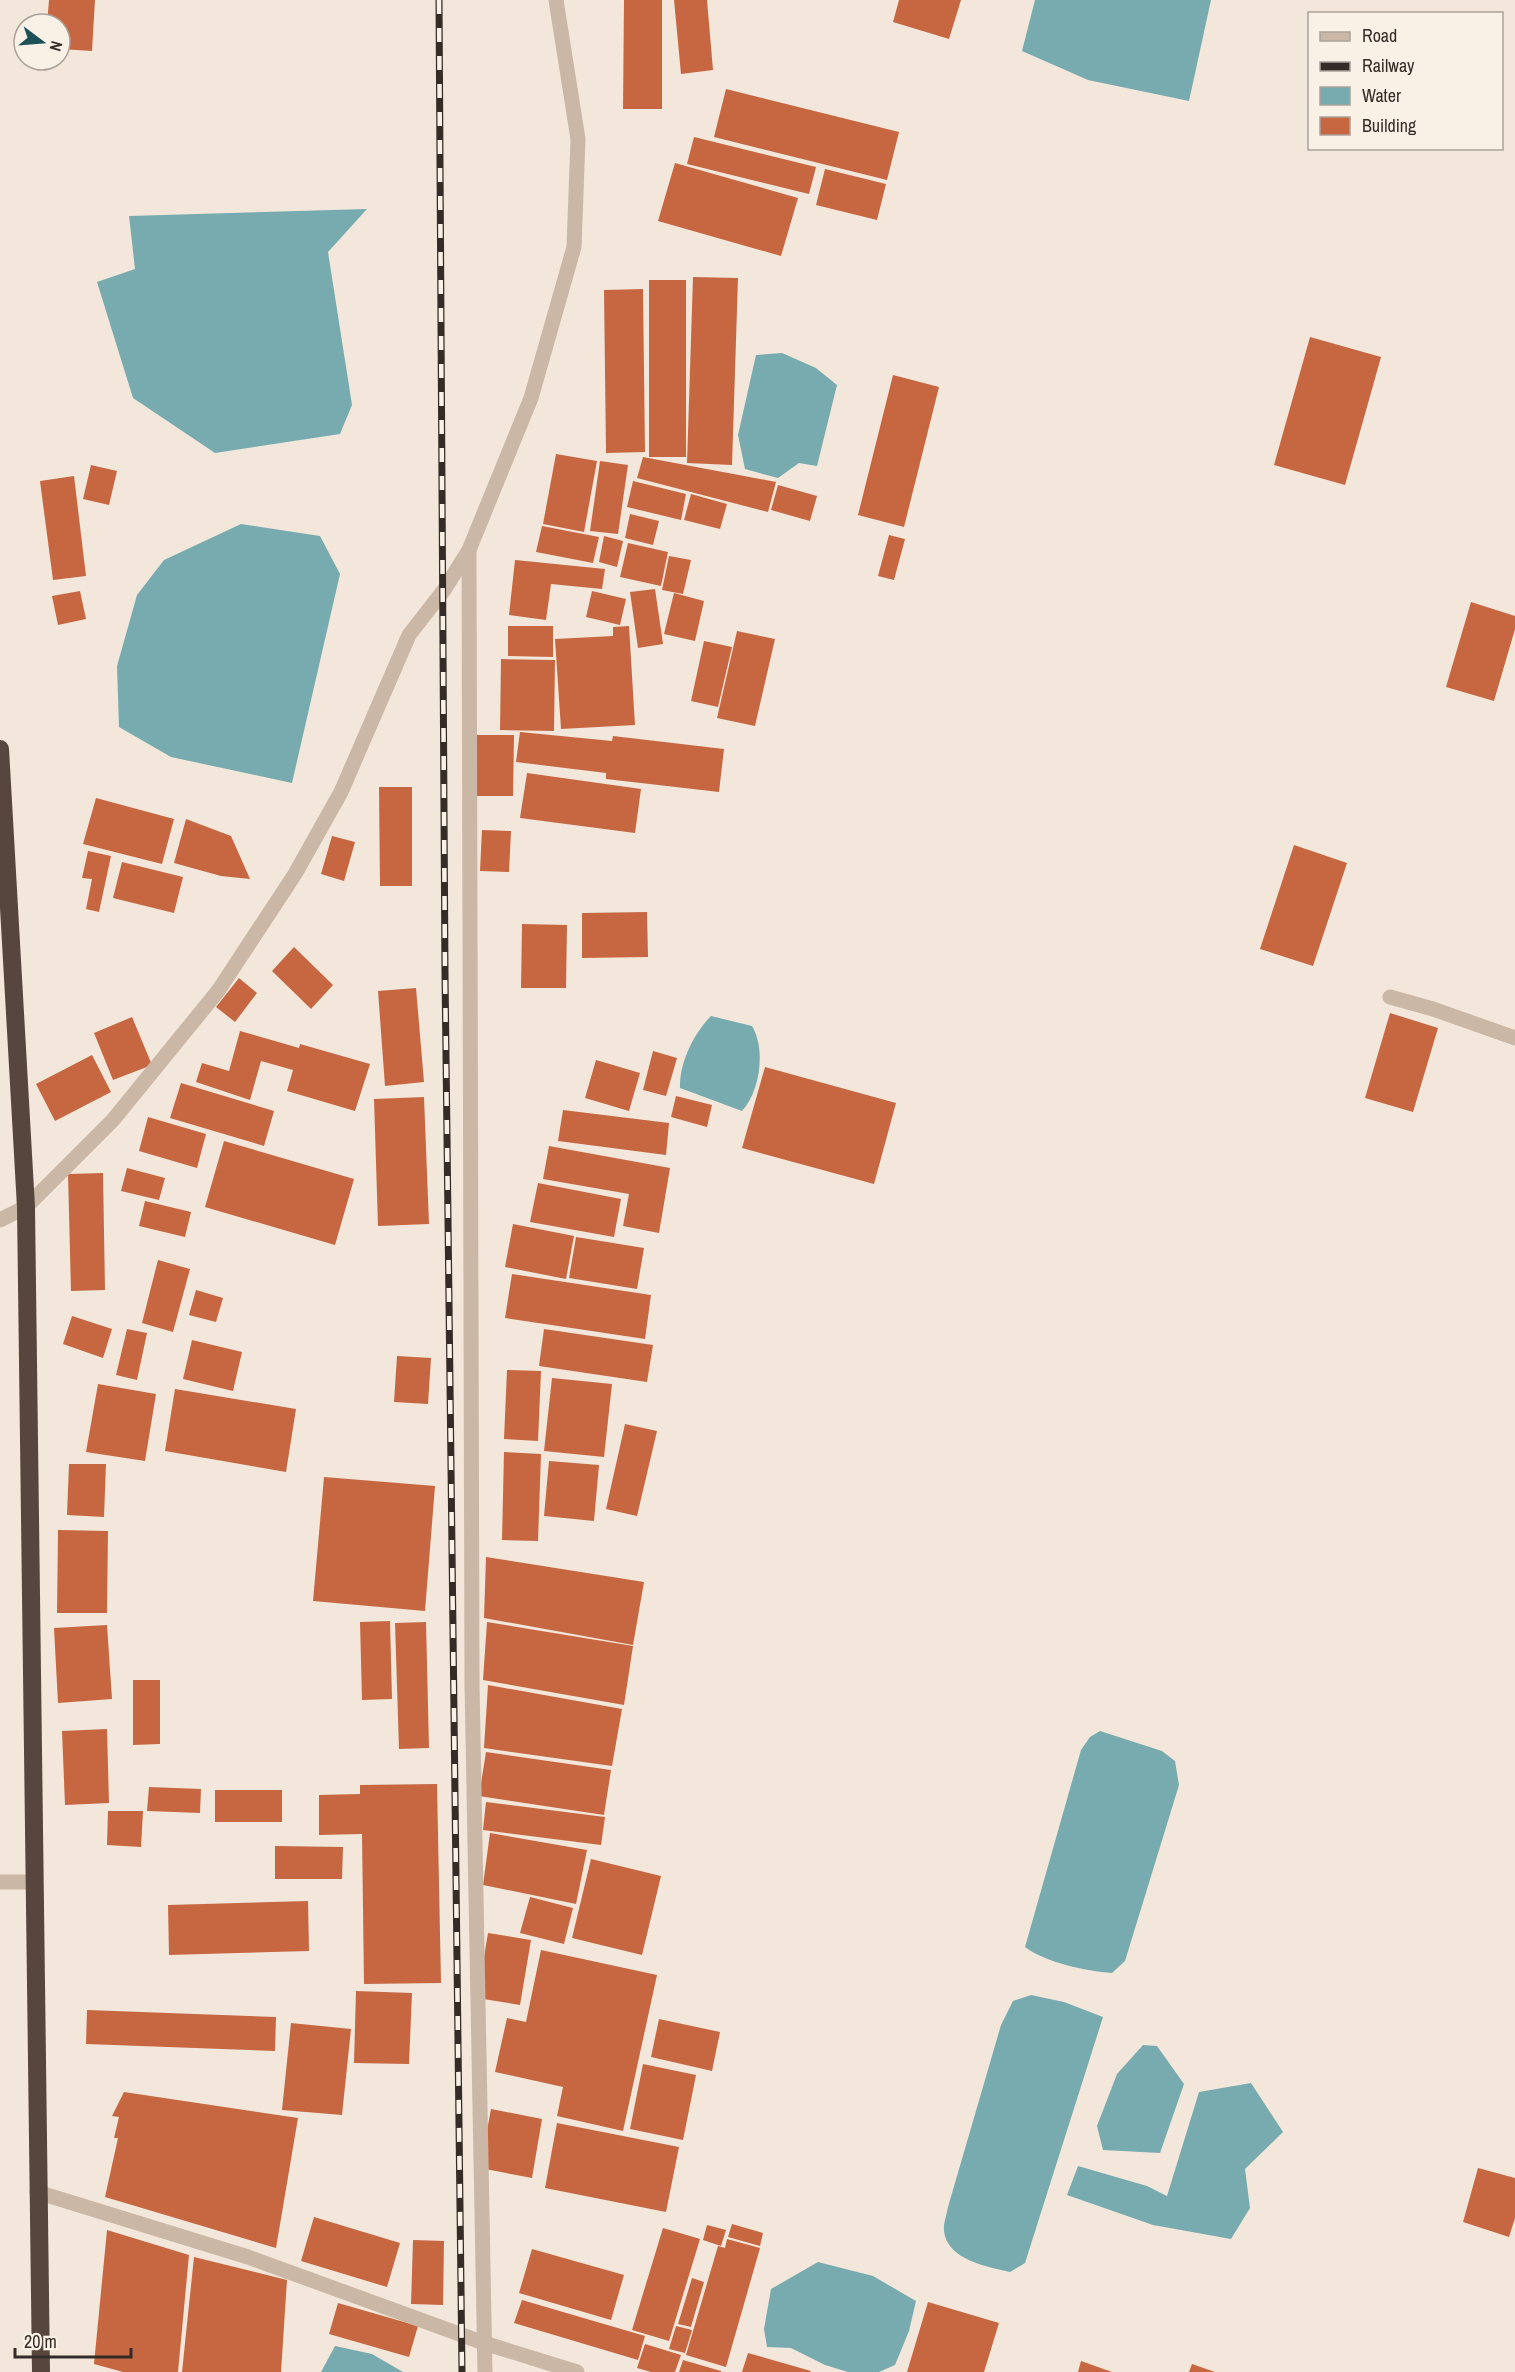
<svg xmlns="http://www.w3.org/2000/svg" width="1515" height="2372" viewBox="0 0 1515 2372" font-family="'Archivo Narrow',sans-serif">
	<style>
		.water { fill: #78abaf }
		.building { fill: #c76742 }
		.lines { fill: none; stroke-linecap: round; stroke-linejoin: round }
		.minor { stroke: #cab7a6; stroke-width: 15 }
		.highway { stroke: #57463e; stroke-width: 18 }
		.rail-casing { stroke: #352c27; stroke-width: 7 }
		.rail { stroke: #f9f1e6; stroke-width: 4.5; stroke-dasharray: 14; stroke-linecap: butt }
	</style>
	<rect width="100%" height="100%" fill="#f2e7da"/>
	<g class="water">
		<polygon points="1035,0 1211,0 1189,101 1088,80 1022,51"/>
		<polygon points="367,209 328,252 352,405 340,434 215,453 133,398 97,282 135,269 129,216"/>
		<polygon points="782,353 816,368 837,385 817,466 799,463 778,478 745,469 738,435 756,355"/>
		<polygon points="241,524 320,536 340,574 292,783 171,757 119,727 117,666 137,595 164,560"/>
		<path d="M711 1016 752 1026C766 1049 760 1092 742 1111L680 1088C679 1063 694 1033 711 1016Z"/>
		<path d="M1100 1731 1162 1751 1175 1761 1179 1785 1125 1961 1112 1973C1085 1971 1047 1963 1025 1947L1081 1750 1090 1737Z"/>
		<path d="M1031 1995 1064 2002 1103 2017 1025 2263 1010 2272C988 2267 947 2260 944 2231 943 2224 947 2214 948 2207L1001 2025 1013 2001Z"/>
		<polygon points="1143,2045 1157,2046 1184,2084 1160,2153 1103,2150 1097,2126 1117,2074"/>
		<polygon points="1251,2083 1283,2132 1245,2169 1250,2208 1231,2239 1153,2225 1067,2195 1078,2166 1147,2186 1167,2196 1199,2092"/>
		<polygon points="818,2262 873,2276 916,2301 909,2331 895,2365 879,2372 848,2372 825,2365 791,2348 767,2347 764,2329 771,2289"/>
		<polygon points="335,2346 372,2354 403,2372 321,2372"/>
	</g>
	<g class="building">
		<polygon points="49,0 95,0 92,51 60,49 60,24 47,24"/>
		<polygon points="624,0 662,0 662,109 623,109"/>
		<polygon points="674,0 707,0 713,70 681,74"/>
		<polygon points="899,0 961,0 949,39 893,22"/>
		<polygon points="726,89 899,132 887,180 714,137"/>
		<polygon points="694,137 816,167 809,194 687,164"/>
		<polygon points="675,163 798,198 781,256 658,221"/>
		<polygon points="825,169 886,184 877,220 816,205"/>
		<polygon points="693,277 738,278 732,465 687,463"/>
		<rect x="649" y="280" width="37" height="177"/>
		<polygon points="643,289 645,452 606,453 604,290"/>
		<polygon points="1310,337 1381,357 1345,485 1274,465"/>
		<polygon points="893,375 939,387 904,527 858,515"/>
		<polygon points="556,454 597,461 584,532 543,524"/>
		<polygon points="643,457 776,482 768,512 637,478"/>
		<polygon points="600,461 628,465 618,534 590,531"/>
		<polygon points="91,465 117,471 109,505 83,499"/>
		<polygon points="74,476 86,576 53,580 40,481"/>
		<polygon points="633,481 686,494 681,520 627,507"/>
		<polygon points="778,485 817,496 810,521 771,510"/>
		<polygon points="691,494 727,504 720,529 684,520"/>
		<polygon points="630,514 659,521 653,545 625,538"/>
		<polygon points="542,526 599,537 593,563 536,552"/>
		<polygon points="889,535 905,539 894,580 878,576"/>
		<polygon points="604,536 623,541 617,567 599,562"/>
		<polygon points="628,543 668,552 661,586 620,577"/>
		<polygon points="669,556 691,560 683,594 662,590"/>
		<polygon points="515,560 605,569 602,589 551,584 546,620 509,615"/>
		<polygon points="655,589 663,644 638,648 630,592"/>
		<polygon points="80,591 86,619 58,625 52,596"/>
		<polygon points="592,591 626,599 620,625 586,617"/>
		<polygon points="674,593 704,601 695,641 664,634"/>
		<polygon points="1471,602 1515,616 1515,629 1494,701 1446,687"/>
		<polygon points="508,626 553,626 553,657 508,656"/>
		<polygon points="629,626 635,725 561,729 555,639 613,636 613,627"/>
		<polygon points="737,631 775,639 755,726 717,718"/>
		<polygon points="704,641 732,647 718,707 691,701"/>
		<polygon points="501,659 555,660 554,731 500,730"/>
		<polygon points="520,732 612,741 613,736 724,749 719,792 606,779 606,773 516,762"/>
		<polygon points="474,735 514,735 513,796 473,796"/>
		<polygon points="527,773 641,789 635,833 520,818"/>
		<polygon points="379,787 412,787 412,886 380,886"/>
		<polygon points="96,798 174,819 162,864 83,844"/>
		<polygon points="186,819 231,836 250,879 221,876 174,863"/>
		<polygon points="482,830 511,831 509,872 480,871"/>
		<polygon points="332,836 355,842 344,881 321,874"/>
		<polygon points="1294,845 1347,863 1313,966 1260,949"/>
		<polygon points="88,851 111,856 99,912 86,909 92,879 82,878"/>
		<polygon points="122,862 183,877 174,913 113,898"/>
		<polygon points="647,912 648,957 582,958 582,913"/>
		<polygon points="522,924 567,925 566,988 521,988"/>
		<polygon points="294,947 333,985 311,1009 272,971"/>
		<polygon points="239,978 257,993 235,1022 216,1007"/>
		<polygon points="416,988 424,1082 385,1086 378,991"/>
		<polygon points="1390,1013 1438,1028 1413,1112 1365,1098"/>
		<polygon points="132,1017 152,1065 113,1080 94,1033"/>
		<polygon points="240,1031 299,1048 300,1044 370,1064 355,1111 287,1091 293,1070 261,1061 250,1100 196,1082 202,1063 229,1071"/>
		<polygon points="653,1051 677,1058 666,1096 643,1090"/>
		<polygon points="92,1055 111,1092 55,1121 36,1084"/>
		<polygon points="596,1060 640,1073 629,1111 585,1098"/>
		<polygon points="765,1067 896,1103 874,1184 742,1148"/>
		<polygon points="181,1083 274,1111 264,1146 170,1118"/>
		<polygon points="676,1096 712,1105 707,1127 671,1117"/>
		<polygon points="424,1097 429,1224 378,1226 374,1099"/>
		<polygon points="563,1110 669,1123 666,1155 558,1141"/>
		<polygon points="148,1117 206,1134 197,1168 139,1151"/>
		<polygon points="224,1141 354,1179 335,1245 205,1207"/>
		<polygon points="549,1146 670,1168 659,1233 623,1226 629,1194 543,1179"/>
		<polygon points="127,1168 165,1178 159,1200 121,1191"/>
		<polygon points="103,1173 105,1290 71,1291 68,1174"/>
		<polygon points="538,1183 621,1199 614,1237 530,1222"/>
		<polygon points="145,1201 191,1212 185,1237 139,1226"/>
		<polygon points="513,1224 574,1236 566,1279 505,1267"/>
		<polygon points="576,1237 644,1248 637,1289 569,1278"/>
		<polygon points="158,1260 190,1269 173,1332 142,1323"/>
		<polygon points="512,1274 651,1295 645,1339 505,1318"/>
		<polygon points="196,1290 223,1298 216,1322 189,1315"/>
		<polygon points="72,1316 112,1329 103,1358 63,1344"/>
		<polygon points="127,1329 147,1333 137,1380 116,1375"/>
		<polygon points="544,1329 653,1345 647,1382 539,1366"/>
		<polygon points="192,1340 242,1352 233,1391 183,1379"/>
		<polygon points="397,1356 431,1358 428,1404 394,1402"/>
		<polygon points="507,1370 541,1371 538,1441 504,1439"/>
		<polygon points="552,1378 612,1384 604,1457 544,1451"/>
		<polygon points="98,1384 156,1394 145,1461 86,1452"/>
		<polygon points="175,1389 296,1409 286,1472 165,1451"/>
		<polygon points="625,1424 657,1431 637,1516 606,1509"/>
		<polygon points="504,1452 541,1454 538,1541 502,1540"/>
		<polygon points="549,1461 599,1465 594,1521 544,1516"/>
		<polygon points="69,1464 106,1464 104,1517 67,1515"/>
		<polygon points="324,1477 435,1486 425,1611 313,1601"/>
		<polygon points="58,1530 108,1531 107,1613 57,1613"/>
		<polygon points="486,1557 644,1582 633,1645 484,1618"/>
		<polygon points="390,1621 392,1699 362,1700 360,1622"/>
		<polygon points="426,1622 429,1748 399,1749 395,1623"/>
		<polygon points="487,1622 633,1646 624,1705 483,1680"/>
		<polygon points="107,1625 112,1699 58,1703 54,1628"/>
		<polygon points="133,1680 160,1680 160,1744 133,1745"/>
		<polygon points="488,1685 622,1709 612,1766 484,1748"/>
		<polygon points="107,1729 109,1803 65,1805 62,1731"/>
		<polygon points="486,1752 611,1770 604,1815 479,1796"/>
		<polygon points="437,1784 441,1983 364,1984 362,1834 319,1835 319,1795 360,1794 360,1785"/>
		<polygon points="149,1787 201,1789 200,1813 147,1811"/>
		<rect x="215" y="1790" width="67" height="32"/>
		<polygon points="486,1802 605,1817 601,1845 483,1830"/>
		<polygon points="108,1811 143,1811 141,1847 107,1845"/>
		<polygon points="490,1833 587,1850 576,1904 483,1885"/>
		<polygon points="275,1846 343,1847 342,1879 275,1879"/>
		<polygon points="591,1859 661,1876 642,1955 572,1938"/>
		<polygon points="530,1897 573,1908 564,1944 520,1933"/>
		<polygon points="308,1901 309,1951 169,1955 168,1905"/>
		<polygon points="488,1933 531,1940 520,2005 477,1998"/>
		<polygon points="541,1950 657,1975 623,2131 557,2116 563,2087 495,2072 507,2018 526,2022"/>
		<polygon points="356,1991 412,1993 409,2064 354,2063"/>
		<polygon points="87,2010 276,2017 275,2051 86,2044"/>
		<polygon points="659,2019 720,2032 712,2071 651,2057"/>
		<polygon points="291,2023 351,2029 342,2115 282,2110"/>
		<polygon points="643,2064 696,2075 683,2140 630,2129"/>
		<polygon points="124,2092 298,2118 276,2248 105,2197 118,2138 114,2138 119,2117 112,2116"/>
		<polygon points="491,2109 542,2119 532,2178 480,2168"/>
		<polygon points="557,2123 679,2147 666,2212 545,2188"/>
		<polygon points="1478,2168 1515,2178 1515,2218 1509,2237 1463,2222"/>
		<polygon points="314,2217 400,2243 387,2287 301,2261"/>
		<polygon points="732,2224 763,2233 760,2246 728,2237"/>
		<polygon points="707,2225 726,2230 721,2246 703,2240"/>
		<polygon points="663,2228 700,2239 669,2341 632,2330"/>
		<polygon points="107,2230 189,2255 178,2372 123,2372 94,2364"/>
		<polygon points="727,2239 760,2248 726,2367 686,2355 718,2246 725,2248"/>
		<polygon points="413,2240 444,2241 443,2305 411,2304"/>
		<polygon points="532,2249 624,2275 611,2320 519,2293"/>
		<polygon points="194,2257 287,2280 281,2372 182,2372"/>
		<polygon points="692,2278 704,2282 691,2327 678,2324"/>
		<polygon points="522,2300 645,2336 638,2360 514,2323"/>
		<polygon points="928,2302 999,2323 984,2372 907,2372"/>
		<polygon points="338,2303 418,2326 409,2357 329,2334"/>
		<polygon points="676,2326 692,2330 685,2353 669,2349"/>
		<polygon points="645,2344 681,2355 675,2372 651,2372 637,2368"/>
		<polygon points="748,2353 811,2371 810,2372 742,2372"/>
		<polygon points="683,2360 721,2371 721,2372 679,2372"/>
		<polygon points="1081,2361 1112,2372 1078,2372"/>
		<polygon points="1192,2364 1215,2372 1189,2372"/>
	</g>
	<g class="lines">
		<g class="minor">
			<polyline points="469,550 472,1684 485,2372"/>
			<polyline points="1390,997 1433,1009 1515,1038"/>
			<polyline points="0,1220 26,1207 113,1120 218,991 295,874 341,792 409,635 444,590 469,550 531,398 574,247 578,139 556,0"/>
			<polyline points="0,1882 34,1882"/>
			<polyline points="37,2192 248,2257 484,2343 577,2372"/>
		</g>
		<polyline class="highway" points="0,749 26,1207 41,2372"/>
		<defs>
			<polyline id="rail" points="439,0 445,973 462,2372"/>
		</defs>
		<use href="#rail" class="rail-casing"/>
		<use href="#rail" class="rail"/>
	</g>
	<rect x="1308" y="12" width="195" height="138" fill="#f9f1e6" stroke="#aba29a" stroke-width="1.5"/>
	<rect x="1320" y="32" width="30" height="9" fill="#cab7a6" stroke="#aba29a" stroke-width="1.5"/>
	<text x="1362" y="42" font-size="18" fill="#352c27">Road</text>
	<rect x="1320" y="62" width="30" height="9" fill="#352c27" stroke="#aba29a" stroke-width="1.5"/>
	<text x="1362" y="72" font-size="18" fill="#352c27">Railway</text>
	<rect x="1320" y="87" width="30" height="18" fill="#78abaf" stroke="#aba29a" stroke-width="1.5"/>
	<text x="1362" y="102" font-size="18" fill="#352c27">Water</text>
	<rect x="1320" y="117" width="30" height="18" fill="#c76742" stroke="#aba29a" stroke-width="1.5"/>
	<text x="1362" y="132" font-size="18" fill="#352c27">Building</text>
	<g transform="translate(42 42) rotate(106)"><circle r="28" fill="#f9f1e6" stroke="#aba29a" stroke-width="1.5"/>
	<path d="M0-4.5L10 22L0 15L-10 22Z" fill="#1c5157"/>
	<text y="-9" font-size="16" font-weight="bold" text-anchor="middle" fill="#352c27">N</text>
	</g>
	<path d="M15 2348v9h116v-9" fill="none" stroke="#352c27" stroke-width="3"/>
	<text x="24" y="2348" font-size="18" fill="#352c27" stroke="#f9f1e6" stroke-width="4.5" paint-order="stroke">20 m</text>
</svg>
